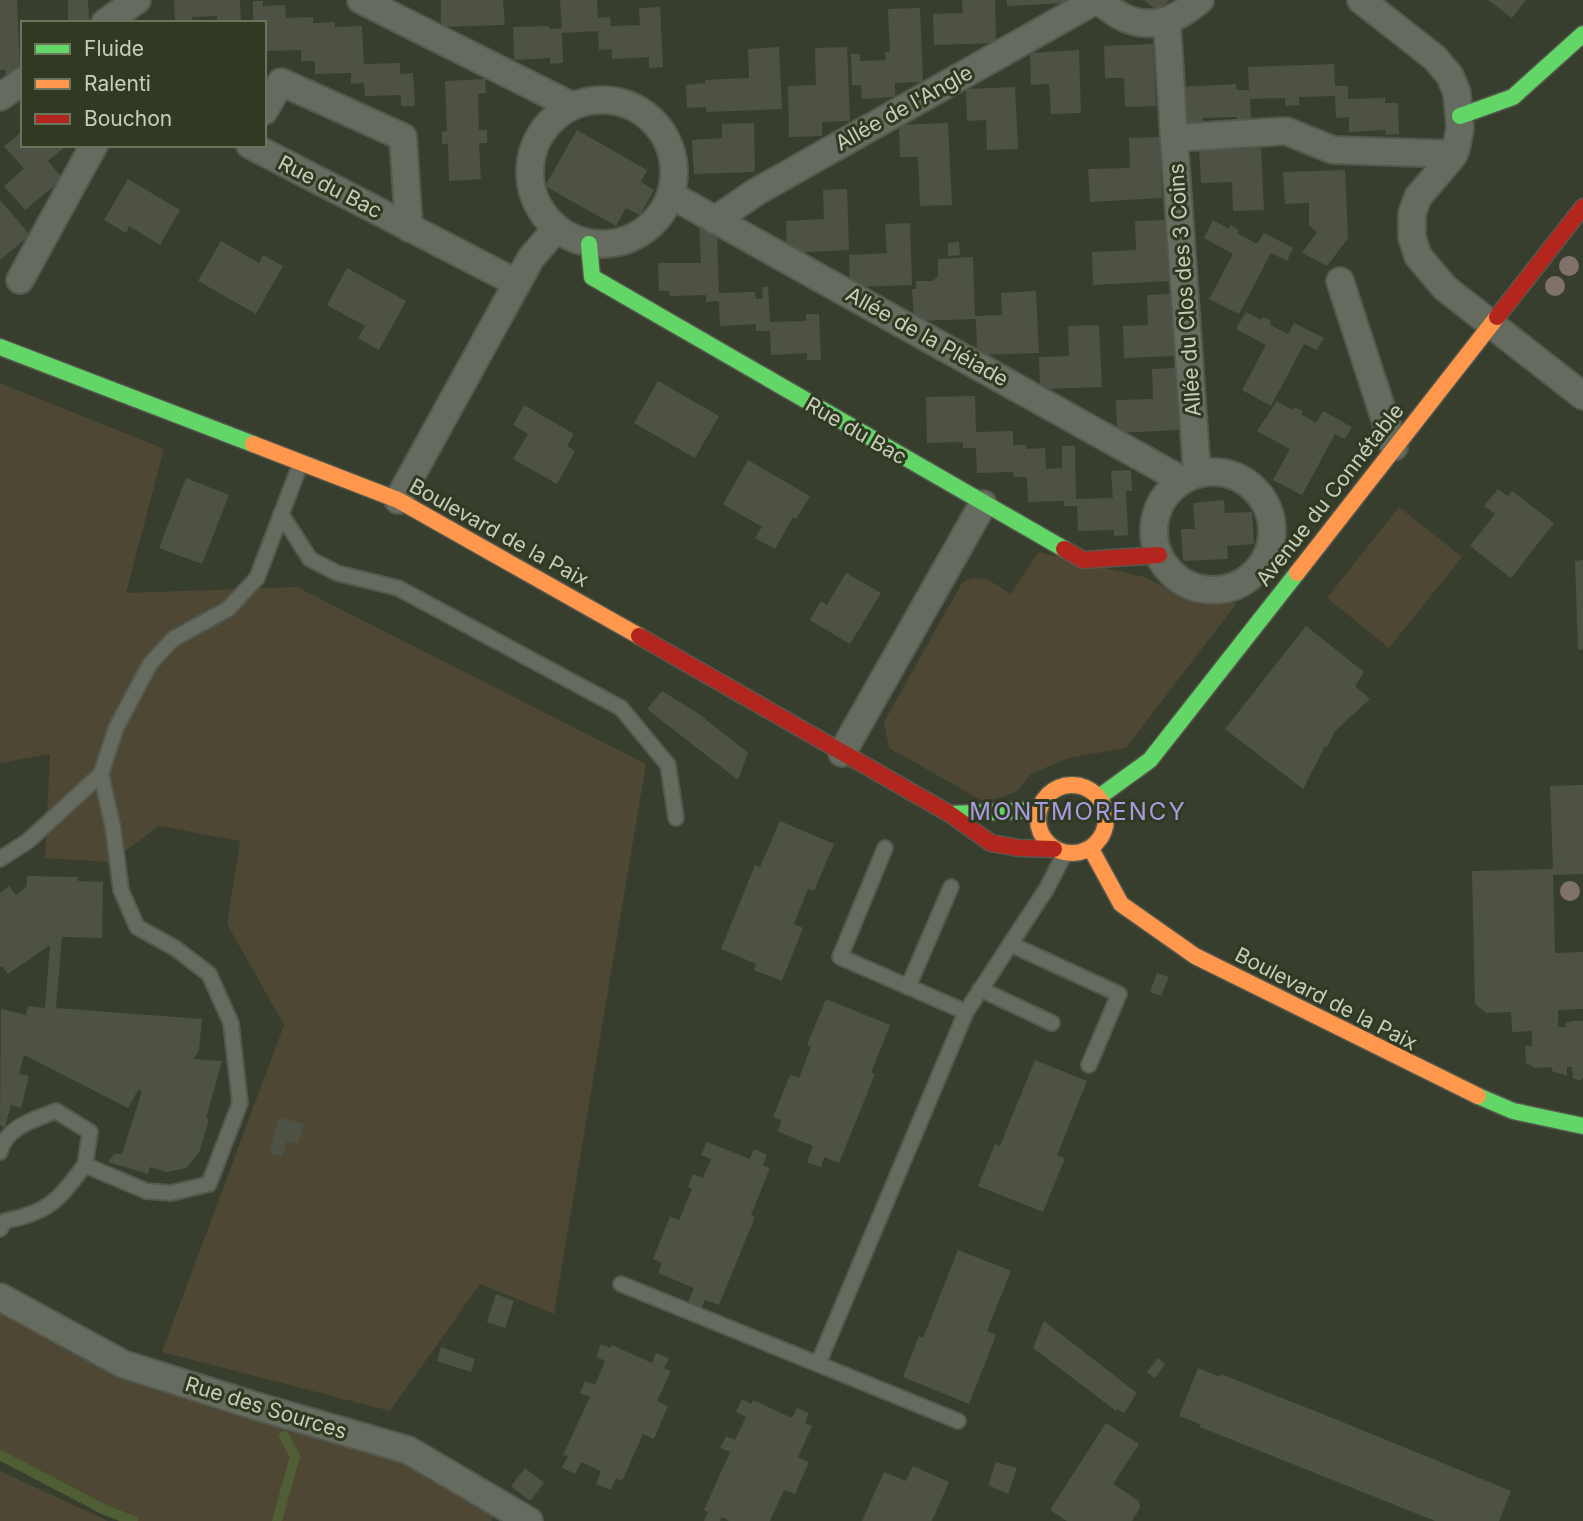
<svg xmlns="http://www.w3.org/2000/svg" width="1583" height="1521" viewBox="0 0 1583 1521" font-family="Inter,sans-serif">
	<style>
		.green { fill: #4d4733 }
		.lines { fill: none; stroke-linecap: round; stroke-linejoin: round }
		.stream { stroke: #505e35; stroke-width: 10 }
		.building { fill: #4d5245 }
		.lane-casing { stroke: #54584d; stroke-width: 18 }
		.street-casing { stroke: #54584d; stroke-width: 30 }
		.fast-casing { stroke: #54584d; stroke-width: 19 }
		.slow-casing { stroke: #54584d; stroke-width: 19 }
		.jam-casing { stroke: #54584d; stroke-width: 19 }
		.lane { stroke: #666b5f; stroke-width: 14 }
		.street { stroke: #666b5f; stroke-width: 26 }
		.fast { stroke: #63d668; stroke-width: 16 }
		.slow { stroke: #ff974d; stroke-width: 16 }
		.jam { stroke: #b3261e; stroke-width: 16 }
		.tree { fill: #80726a }
		.labels { text-anchor: middle; stroke-width: 6; stroke-linejoin: round; paint-order: stroke }
		.street-label { font-size: 21px; fill: #c6cdba; stroke: #303921 }
		.quarter-label { font-size: 24px; letter-spacing: 2px; fill: #a99ae1; stroke: #303921 }
	</style>
	<rect width="100%" height="100%" fill="#383e2e"/>
	<g class="green">
		<polygon points="0,383 164,449 126,593 297,587 646,764 554,1314 480,1284 390,1411 162,1352 284,1025 227,924 240,841 159,826 110,862 45,858 50,754 0,763"/>
		<polygon points="1399,507 1462,557 1389,648 1327,598"/>
		<path d="M1038 552 1144 577 1199 603 1214 604 1230 601 1236 604 1126 748 1068 758 1031 774 1018 790 1004 797 983 801 889 748 884 722 962 583C980 570 995 584 1011 594Z"/>
		<polygon points="0,1297 123,1364 408,1450 503,1505 491,1521 135,1521 98,1506 0,1455"/>
		<polygon points="0,1471 108,1521 0,1521"/>
	</g>
	<g class="lines">
		<g class="stream">
			<polyline points="0,1455 105,1510 133,1521"/>
			<polyline points="277,1521 295,1456 284,1436"/>
		</g>
	</g>
	<g class="building">
		<polygon points="0,0 17,0 20,69 15,69 15,73 5,74 5,70 0,70"/>
		<polygon points="68,0 88,0 89,21 68,22"/>
		<polygon points="174,0 240,0 241,23 217,23 217,16 192,17 192,23 175,23"/>
		<polygon points="441,0 503,0 505,25 441,27"/>
		<polygon points="560,0 597,0 598,18 610,17 611,26 640,25 639,8 660,7 663,67 649,68 649,57 612,59 612,49 599,50 598,31 562,33 563,63 550,64 550,58 514,60 513,27 549,26 549,29 562,28"/>
		<polygon points="962,0 995,0 996,43 934,45 933,14 963,13"/>
		<polygon points="1007,0 1069,0 1069,3 1007,6"/>
		<polygon points="1144,0 1169,0 1159,12"/>
		<polygon points="1488,0 1526,0 1512,18"/>
		<polygon points="253,1 263,1 263,6 285,5 286,18 313,17 313,23 335,22 335,27 362,26 364,64 400,63 400,74 413,73 415,106 401,106 401,95 365,96 364,83 351,84 351,73 315,74 315,61 301,61 301,50 265,51 264,23 253,23"/>
		<polygon points="920,8 923,82 895,83 895,97 862,99 861,85 852,85 851,54 860,54 860,61 886,60 885,52 890,52 888,9"/>
		<polygon points="1153,44 1156,106 1125,107 1124,78 1105,78 1104,46"/>
		<polygon points="779,47 782,109 706,112 706,107 687,108 686,85 705,83 705,80 749,78 748,49"/>
		<polygon points="847,47 850,121 822,122 822,136 789,137 788,86 816,85 815,48"/>
		<polygon points="1079,50 1081,113 1051,114 1049,84 1031,85 1030,53"/>
		<polygon points="1334,64 1335,86 1348,86 1348,99 1385,98 1385,103 1398,103 1399,134 1386,135 1385,130 1349,132 1349,117 1336,118 1335,96 1299,97 1299,105 1285,106 1285,98 1250,99 1251,121 1237,121 1237,117 1203,118 1203,123 1183,123 1181,87 1236,84 1237,90 1249,90 1248,67"/>
		<polygon points="485,79 486,93 478,94 479,130 487,130 487,143 479,143 481,179 449,181 448,144 442,144 442,132 447,131 445,81"/>
		<polygon points="1015,87 1018,149 987,150 986,120 967,121 966,89"/>
		<polygon points="754,123 755,172 694,174 692,140 722,138 722,124"/>
		<polygon points="948,123 952,205 920,206 918,157 900,157 899,125"/>
		<polygon points="577,130 647,170 641,182 654,190 640,215 626,208 616,226 545,186"/>
		<polygon points="23,131 23,145 67,145 48,161 63,179 25,210 4,186 24,169 4,146"/>
		<polygon points="1160,137 1162,198 1090,202 1088,169 1130,168 1129,138"/>
		<polygon points="1261,148 1264,210 1233,211 1232,182 1201,183 1199,150"/>
		<polygon points="1345,170 1348,238 1327,266 1302,253 1317,232 1309,225 1309,203 1285,204 1283,172"/>
		<polygon points="128,179 180,210 160,245 129,226 126,233 104,220"/>
		<polygon points="847,189 849,250 787,253 786,221 824,219 823,190"/>
		<polygon points="0,200 30,235 0,260"/>
		<polygon points="1166,220 1169,281 1093,285 1092,252 1136,250 1135,221"/>
		<polygon points="1213,220 1229,229 1231,225 1239,230 1237,233 1257,244 1264,233 1293,248 1287,261 1271,253 1239,314 1209,299 1233,254 1204,238"/>
		<polygon points="910,223 912,285 850,287 849,255 887,253 885,224"/>
		<polygon points="699,224 717,234 719,293 755,292 756,299 763,299 762,287 768,287 770,322 806,321 806,314 819,314 821,360 807,360 807,353 771,355 770,331 756,331 756,324 720,326 719,301 706,302 706,295 670,296 669,291 659,291 658,263 701,263"/>
		<polygon points="221,241 259,263 263,255 283,266 256,314 198,281"/>
		<polygon points="959,242 960,255 948,256 948,243"/>
		<polygon points="973,257 975,316 1002,315 1001,293 1036,291 1039,353 977,355 976,319 914,321 912,289 916,289 916,281 933,281 938,276 938,259"/>
		<polygon points="347,268 406,301 379,350 358,338 365,326 327,305"/>
		<polygon points="1171,294 1174,356 1124,358 1123,326 1148,325 1147,295"/>
		<polygon points="1246,312 1261,320 1263,317 1271,321 1270,325 1288,334 1294,323 1324,338 1317,350 1304,344 1271,406 1242,390 1266,345 1236,329"/>
		<polygon points="1099,325 1102,387 1040,389 1039,357 1069,356 1068,326"/>
		<polygon points="1176,368 1179,430 1117,433 1116,400 1153,399 1152,369"/>
		<polygon points="658,381 719,416 695,458 634,423"/>
		<polygon points="975,396 976,432 1013,431 1013,445 1026,445 1026,449 1045,448 1046,469 1062,468 1062,446 1075,446 1076,499 1113,498 1111,471 1131,470 1132,491 1126,491 1128,535 1114,536 1114,530 1078,531 1077,506 1064,506 1064,501 1028,502 1027,477 1014,477 1013,472 977,473 976,448 963,448 963,442 927,443 926,397"/>
		<polygon points="1277,401 1292,410 1294,407 1303,411 1301,414 1316,423 1323,411 1352,427 1345,439 1335,434 1302,495 1273,480 1290,449 1257,431"/>
		<polygon points="524,405 574,434 567,446 575,451 557,484 513,459 528,434 513,425"/>
		<polygon points="748,460 810,496 796,519 793,517 775,549 755,538 762,527 723,504"/>
		<polygon points="186,478 229,495 202,564 159,548"/>
		<polygon points="1498,489 1508,496 1512,491 1554,523 1511,578 1470,546 1495,514 1484,506"/>
		<polygon points="1224,500 1225,513 1252,512 1254,544 1227,546 1228,559 1183,561 1181,529 1195,529 1193,503"/>
		<polygon points="1583,560 1583,649 1578,650 1575,561"/>
		<polygon points="846,573 881,593 850,644 810,620 821,601 827,605"/>
		<polygon points="1306,626 1364,672 1355,686 1370,699 1335,731 1327,747 1325,746 1303,789 1225,729"/>
		<polygon points="662,691 699,714 748,753 738,780 647,709"/>
		<polygon points="1583,785 1583,874 1553,875 1555,953 1583,952 1583,1009 1558,1010 1558,1027 1566,1027 1566,1023 1573,1021 1583,1021 1583,1078 1580,1081 1573,1078 1572,1067 1567,1067 1567,1076 1552,1071 1552,1067 1535,1068 1526,1063 1525,1046 1532,1046 1532,1031 1512,1032 1511,1012 1486,1013 1475,1004 1472,871 1553,869 1550,786"/>
		<polygon points="780,821 834,844 814,891 808,889 794,924 803,928 782,981 754,970 756,964 721,949 755,865 760,867"/>
		<polygon points="27,876 78,877 78,881 103,882 102,938 62,937 56,1008 202,1019 199,1050 194,1059 222,1061 206,1118 209,1119 199,1153 186,1168 167,1172 150,1167 148,1174 108,1162 114,1154 122,1154 142,1091 138,1090 128,1108 24,1055 19,1074 29,1076 21,1108 11,1105 5,1127 0,1125 1,1009 26,1015 28,1006 45,1008 50,945 8,974 2,966 0,967 0,893 9,886 16,895 27,886"/>
		<polygon points="1157,973 1169,977 1161,996 1150,992"/>
		<polygon points="826,999 890,1025 871,1073 875,1074 839,1163 824,1157 821,1167 807,1162 813,1146 777,1131 782,1121 773,1117 790,1075 799,1078 811,1047 807,1045"/>
		<polygon points="1035,1060 1087,1081 1057,1155 1065,1158 1043,1212 978,1186 995,1144 1000,1146"/>
		<polygon points="279,1117 304,1124 298,1144 287,1141 282,1157 269,1153"/>
		<polygon points="707,1142 750,1159 754,1149 767,1155 763,1165 770,1168 751,1215 755,1217 719,1305 705,1300 701,1309 687,1304 694,1288 658,1273 662,1263 653,1259 670,1217 679,1220 692,1189 688,1187 693,1174 703,1178 711,1159 701,1155"/>
		<polygon points="958,1250 1011,1271 987,1331 996,1335 969,1404 903,1377 919,1336 923,1338"/>
		<polygon points="496,1294 514,1301 505,1328 487,1322"/>
		<polygon points="1044,1321 1137,1393 1124,1413 1117,1409 1116,1411 1033,1348"/>
		<polygon points="601,1344 610,1348 612,1345 652,1363 656,1353 669,1358 664,1368 671,1371 657,1401 668,1406 654,1439 643,1434 622,1481 616,1478 611,1490 596,1484 601,1471 581,1462 575,1474 562,1468 568,1456 563,1455 590,1397 580,1393 585,1381 595,1385 605,1361 596,1357"/>
		<polygon points="441,1347 475,1359 471,1372 437,1361"/>
		<polygon points="1158,1358 1165,1364 1155,1378 1147,1372"/>
		<polygon points="1198,1368 1220,1377 1221,1374 1340,1421 1511,1491 1499,1521 1435,1521 1200,1427 1200,1424 1179,1416"/>
		<polygon points="742,1399 751,1404 753,1400 792,1418 797,1408 809,1413 805,1423 812,1426 798,1457 809,1462 795,1494 784,1490 770,1521 729,1521 722,1517 720,1521 704,1521 708,1512 704,1510 730,1452 720,1448 726,1436 735,1440 746,1417 736,1412"/>
		<polygon points="1106,1423 1139,1444 1113,1484 1139,1501 1140,1508 1132,1521 1067,1521 1050,1510"/>
		<polygon points="996,1462 1017,1468 1008,1494 988,1485"/>
		<polygon points="913,1466 949,1482 932,1521 862,1521 884,1472 906,1481"/>
		<polygon points="525,1468 544,1483 530,1501 511,1486"/>
	</g>
	<g class="lines">
		<defs>
			<g id="lane">
				<polyline points="281,514 310,559 337,573 398,588 621,708 668,765 676,818"/>
				<polyline points="885,848 840,957 966,1012"/>
				<polyline points="0,859 28,841 101,774 116,728 150,664 173,639 228,609 257,578 300,465"/>
				<polyline points="1010,944 1119,994 1089,1065"/>
				<polyline points="908,987 951,887"/>
				<polyline points="980,989 1052,1023"/>
				<path d="M0 1152C5 1127 36 1119 56 1111L90 1132 85 1165"/>
				<path d="M0 1229 5 1221C50 1212 58 1200 85 1165L146 1191 171 1193 209 1184 240 1103 231 1023 209 974 175 948 137 927 121 890 113 828 101 774"/>
				<polyline points="621,1284 958,1421"/>
				<polyline points="818,1364 966,1012 1047,888 1065,853"/>
			</g>
			<g id="street">
				<polyline points="361,0 570,105"/>
				<path d="M1099 0C1133 32 1165 30 1200 0"/>
				<polyline points="1361,0 1435,58 1450,76 1457,93 1460,128 1456,149 1452,157 1418,197 1412,213 1412,237 1418,256 1445,288 1583,396"/>
				<polyline points="1167,22 1174,138"/>
				<polyline points="105,23 137,0"/>
				<polyline points="0,97 23,81"/>
				<circle cx="602" cy="172" r="72"/>
				<polyline points="264,111 281,82 403,137 409,228"/>
				<polyline points="250,145 517,283"/>
				<polyline points="671,195 1182,480"/>
				<polyline points="715,220 756,192 1096,0"/>
				<polyline points="20,280 94,145"/>
				<polyline points="1340,281 1394,447"/>
				<circle cx="1213" cy="531" r="59"/>
				<polyline points="1197,474 1174,138 1286,131 1333,150 1454,154"/>
				<polyline points="398,500 531,258 556,229"/>
				<polyline points="842,753 983,504"/>
				<polyline points="0,1297 123,1364 259,1407 408,1450 529,1521"/>
			</g>
			<g id="fast">
				<polyline points="1460,116 1513,97 1583,34"/>
				<polyline points="589,244 592,277 1064,549"/>
				<polyline points="0,347 253,444"/>
				<polyline points="1099,797 1150,760 1297,573"/>
				<polyline points="950,814 1039,810"/>
				<polyline points="1478,1096 1513,1111 1583,1126"/>
			</g>
			<g id="slow">
				<polyline points="253,444 398,500 639,636"/>
				<polyline points="1297,573 1497,317"/>
				<circle cx="1072" cy="819" r="34"/>
				<polyline points="1091,849 1121,904 1195,956 1478,1096"/>
			</g>
			<g id="jam">
				<polyline points="1497,317 1583,207"/>
				<polyline points="1064,549 1083,560 1159,555"/>
				<polyline points="639,636 950,814 991,843 1019,848 1054,849"/>
			</g>
		</defs>
		<use href="#lane" class="lane-casing"/>
		<use href="#street" class="street-casing"/>
		<use href="#fast" class="fast-casing"/>
		<use href="#slow" class="slow-casing"/>
		<use href="#jam" class="jam-casing"/>
		<use href="#lane" class="lane"/>
		<use href="#street" class="street"/>
		<use href="#fast" class="fast"/>
		<use href="#slow" class="slow"/>
		<use href="#jam" class="jam"/>
	</g>
	<g class="tree">
		<circle cx="1569" cy="266" r="10"/>
		<circle cx="1555" cy="286" r="10"/>
		<circle cx="1570" cy="891" r="10"/>
	</g>
	<g class="labels">
		<g class="street-label">
			<text transform="translate(904 108) rotate(-29)" y="7">Allée de l'Angle</text>
			<text transform="translate(330 187) rotate(27)" y="7">Rue du Bac</text>
			<text transform="translate(1185 290) rotate(-94)" y="7">Allée du Clos des 3 Coins</text>
			<text transform="translate(927 337) rotate(29)" y="7">Allée de la Pléiade</text>
			<text transform="translate(856 431) rotate(30)" y="7">Rue du Bac</text>
			<text transform="translate(1330 495) rotate(-52)" y="7">Avenue du Connétable</text>
			<text transform="translate(499 533) rotate(29)" y="7">Boulevard de la Paix</text>
			<text transform="translate(1326 999) rotate(27)" y="7">Boulevard de la Paix</text>
			<text transform="translate(266 1408) rotate(17)" y="7">Rue des Sources</text>
		</g>
		<g class="quarter-label">
			<text x="1078" y="820">MONTMORENCY</text>
		</g>
	</g>
	<rect x="21" y="21" width="245" height="126" fill="#303921" stroke="#6c745e" stroke-width="2"/>
	<rect x="35" y="44" width="35" height="10" fill="#63d668" stroke="#6c745e" stroke-width="2"/>
	<text x="84" y="56" font-size="21" fill="#c6cdba">Fluide</text>
	<rect x="35" y="79" width="35" height="10" fill="#ff974d" stroke="#6c745e" stroke-width="2"/>
	<text x="84" y="91" font-size="21" fill="#c6cdba">Ralenti</text>
	<rect x="35" y="114" width="35" height="10" fill="#b3261e" stroke="#6c745e" stroke-width="2"/>
	<text x="84" y="126" font-size="21" fill="#c6cdba">Bouchon</text>
</svg>
